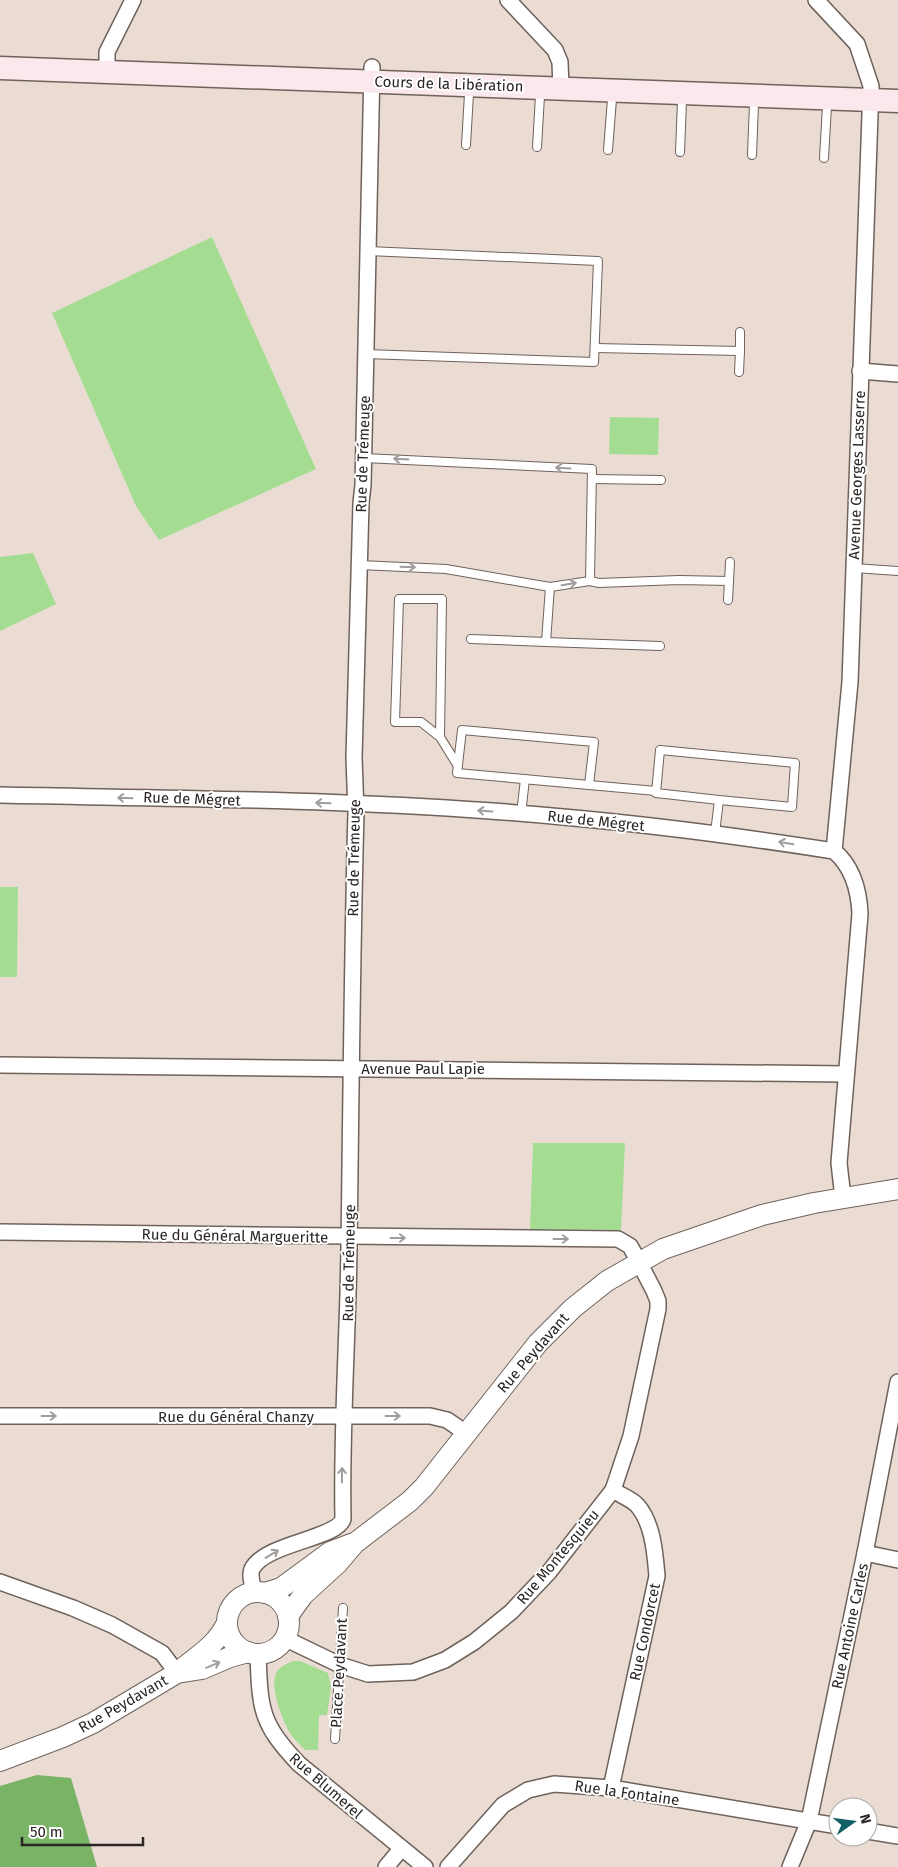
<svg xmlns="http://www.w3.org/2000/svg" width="898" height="1867" viewBox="0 0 898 1867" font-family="'Fira Sans',sans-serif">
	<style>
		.green { fill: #a4dd92 }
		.forest { fill: #79b366 }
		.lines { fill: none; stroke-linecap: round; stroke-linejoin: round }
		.service-casing { stroke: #6f625b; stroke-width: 10 }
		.minor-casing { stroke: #6f625b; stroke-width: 18 }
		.tertiary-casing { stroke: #6f625b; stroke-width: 22 }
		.secondary-casing { stroke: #6f625b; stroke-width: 25 }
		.service { stroke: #fff; stroke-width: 8 }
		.minor { stroke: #fff; stroke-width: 15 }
		.tertiary { stroke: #fff; stroke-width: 20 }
		.secondary { stroke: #fbe8ec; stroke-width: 22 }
		.oneway { stroke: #a09d9c }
		.labels { text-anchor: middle; stroke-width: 4; stroke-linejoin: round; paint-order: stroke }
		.street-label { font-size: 15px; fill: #2b2623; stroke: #fff }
	</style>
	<rect width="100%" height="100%" fill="#eadcd3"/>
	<g class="green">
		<polygon points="212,237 316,469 159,540 136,506 52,313"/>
		<polygon points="610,417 659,418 658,455 609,454"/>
		<polygon points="33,553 56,604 0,631 0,557"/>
		<polygon points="0,887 18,887 17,977 0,977"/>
		<polygon points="533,1143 625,1143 621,1230 530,1229"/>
		<path d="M293 1661H300L328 1673 331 1687 327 1715H319L318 1750H305C301 1746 296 1741 292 1736 283 1723 266 1681 279 1669 283 1665 289 1663 293 1661Z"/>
	</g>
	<polygon class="forest" points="37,1775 71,1778 97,1867 0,1867 0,1786"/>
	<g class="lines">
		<defs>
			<g id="service">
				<polyline points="466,145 469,94"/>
				<polyline points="537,147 540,96"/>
				<polyline points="608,150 612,99"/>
				<polyline points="680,152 682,101"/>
				<polyline points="752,155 754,104"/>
				<polyline points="824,158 827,106"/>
				<polyline points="595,348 740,351 739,372"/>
				<polyline points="740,351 740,332"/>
				<polyline points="366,354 594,362 598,261 368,251"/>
				<polyline points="592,479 661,480"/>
				<polyline points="360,565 446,569 550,587 590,581 592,469 364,458"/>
				<polyline points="854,568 898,571"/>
				<polyline points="590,581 599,583 679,580 729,581 728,600"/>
				<polyline points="729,581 730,562"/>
				<polyline points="471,639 546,642 550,587"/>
				<polyline points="546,642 660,646"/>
				<polygon points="462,730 594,742 589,785 457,773"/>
				<polyline points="440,737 442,599 399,599 395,722 421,722 440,737 458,766"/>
				<polyline points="589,785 656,791"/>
				<polyline points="521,814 525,779"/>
				<polyline points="715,833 719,800 792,807 795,763 660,750 656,793 719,800"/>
				<polyline points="335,1739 343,1608"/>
			</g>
			<g id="minor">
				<polyline points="508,0 555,50 560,62 561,88"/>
				<polyline points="816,0 857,44 871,86 850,682 834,851"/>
				<polyline points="107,72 107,52 133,0"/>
				<polyline points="860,371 898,374"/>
				<path d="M0 795C187 799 376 799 563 817 654 825 744 837 834 851 853 867 859 890 860 914L839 1163 843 1198"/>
				<polyline points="0,1065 846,1074"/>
				<polyline points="0,1232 618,1239 630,1246 639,1262 654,1291 658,1301 658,1309 631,1436 613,1490 549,1572 511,1612 474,1642 445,1660 413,1672 368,1674 340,1665 284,1638"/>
				<polyline points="0,1416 430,1416 447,1420 466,1433"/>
				<polyline points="865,1553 898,1560"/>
				<polyline points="0,1582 73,1608 112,1625 162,1653 177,1673"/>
				<path d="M254 1592C253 1585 249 1576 252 1569 265 1543 337 1539 343 1519 341 1429 348 1338 349 1247 351 1102 352 957 356 812L354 758 361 503 363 485 372 67"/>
				<path d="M258 1654C260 1709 260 1723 299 1764L425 1867"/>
				<path d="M611 1788 657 1576C655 1553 653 1523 637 1505 631 1499 620 1495 613 1490"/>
				<polyline points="868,1831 898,1836"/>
				<polyline points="386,1867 401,1849"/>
				<polyline points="448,1867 503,1805 528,1790 554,1784 611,1788 838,1826"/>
				<polyline points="790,1867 809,1821 865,1553 898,1382"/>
			</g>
			<g id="tertiary">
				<circle cx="258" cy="1623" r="31"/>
				<polyline points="265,1593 281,1588 330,1552 351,1544"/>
				<polyline points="288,1616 303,1595 338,1563 355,1543 410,1501 424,1487 538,1343 573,1308 607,1281 663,1249 762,1215 814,1203 898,1189"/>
				<path d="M178 1672C199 1654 214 1648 227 1623"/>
				<polyline points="0,1761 63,1737 93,1723 177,1673 202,1669 230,1657 248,1652"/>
			</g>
			<polyline id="secondary" points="0,68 898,101"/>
		</defs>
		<use href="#service" class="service-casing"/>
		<use href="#minor" class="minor-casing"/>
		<use href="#tertiary" class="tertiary-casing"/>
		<use href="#secondary" class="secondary-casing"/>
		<use href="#service" class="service"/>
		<use href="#minor" class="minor"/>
		<use href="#tertiary" class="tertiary"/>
		<use href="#secondary" class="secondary"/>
	</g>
	<defs><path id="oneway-shaft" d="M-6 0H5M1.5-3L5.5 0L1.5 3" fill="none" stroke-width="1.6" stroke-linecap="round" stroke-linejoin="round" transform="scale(1.25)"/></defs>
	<g class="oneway">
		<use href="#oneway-shaft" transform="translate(401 459) rotate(-177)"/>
		<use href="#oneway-shaft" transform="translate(563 468) rotate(-177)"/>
		<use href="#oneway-shaft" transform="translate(408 567) rotate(2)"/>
		<use href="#oneway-shaft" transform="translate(569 584) rotate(-9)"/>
		<use href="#oneway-shaft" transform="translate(125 798) rotate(-178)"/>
		<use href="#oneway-shaft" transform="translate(323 803) rotate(-178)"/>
		<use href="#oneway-shaft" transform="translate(485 811) rotate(-176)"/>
		<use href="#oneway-shaft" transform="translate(786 843) rotate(-171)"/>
		<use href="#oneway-shaft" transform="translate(398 1238)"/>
		<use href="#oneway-shaft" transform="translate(561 1239)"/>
		<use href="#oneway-shaft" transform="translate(49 1416)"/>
		<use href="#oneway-shaft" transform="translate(393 1416)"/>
		<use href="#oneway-shaft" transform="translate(342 1475) rotate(-89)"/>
		<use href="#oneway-shaft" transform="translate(272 1554) rotate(-31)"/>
		<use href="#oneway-shaft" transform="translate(213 1665) rotate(-23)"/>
	</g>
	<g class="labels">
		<g class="street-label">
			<text transform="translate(449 84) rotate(2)" y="5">Cours de la Libération</text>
			<text transform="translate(363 454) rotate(-88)" y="5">Rue de Trémeuge</text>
			<text transform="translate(857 475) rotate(-88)" y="5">Avenue Georges Lasserre</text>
			<text transform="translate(192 799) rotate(2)" y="5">Rue de Mégret</text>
			<text transform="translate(596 821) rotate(6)" y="5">Rue de Mégret</text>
			<text transform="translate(354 858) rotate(-89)" y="5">Rue de Trémeuge</text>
			<text x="423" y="1074">Avenue Paul Lapie</text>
			<text transform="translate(235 1236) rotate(1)" y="5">Rue du Général Margueritte</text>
			<text transform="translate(349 1263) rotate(-89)" y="5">Rue de Trémeuge</text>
			<text transform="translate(533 1353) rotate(-49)" y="5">Rue Peydavant</text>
			<text x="236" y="1422">Rue du Général Chanzy</text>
			<text transform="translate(558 1557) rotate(-50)" y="5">Rue Montesquieu</text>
			<text transform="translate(850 1626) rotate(-78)" y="5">Rue Antoine Carles</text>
			<text transform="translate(645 1632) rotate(-78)" y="5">Rue Condorcet</text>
			<text transform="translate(339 1673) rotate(-87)" y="5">Place Peydavant</text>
			<text transform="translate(123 1704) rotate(-30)" y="5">Rue Peydavant</text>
			<text transform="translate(326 1786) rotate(41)" y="5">Rue Blumerel</text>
			<text transform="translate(627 1793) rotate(8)" y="5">Rue la Fontaine</text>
		</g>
	</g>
	<g transform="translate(853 1822) rotate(76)"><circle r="24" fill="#ffffff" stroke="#aaa8a7"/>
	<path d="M0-4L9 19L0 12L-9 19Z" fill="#126169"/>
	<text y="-8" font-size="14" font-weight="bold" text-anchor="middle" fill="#2b2623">N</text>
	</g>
	<path d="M22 1837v8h121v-8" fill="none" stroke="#2b2623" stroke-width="2.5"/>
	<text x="30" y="1837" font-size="15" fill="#2b2623" stroke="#ffffff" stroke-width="4" paint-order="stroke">50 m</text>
</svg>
